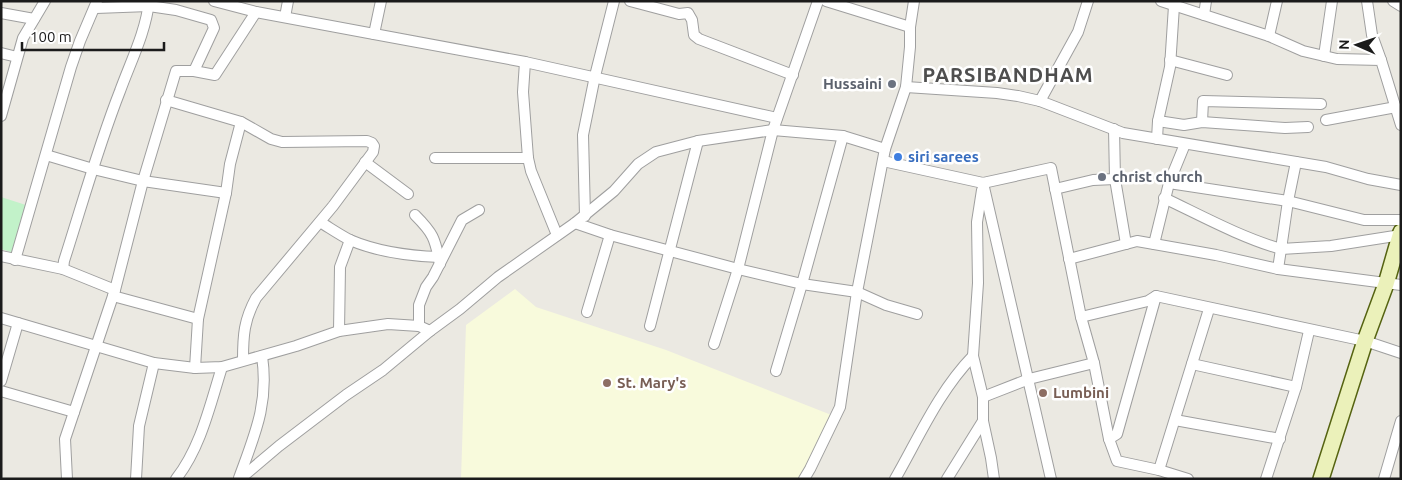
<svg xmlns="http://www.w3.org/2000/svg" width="1402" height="480" viewBox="0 0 1402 480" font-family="Ubuntu,sans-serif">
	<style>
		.education { fill: #f8fadc }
		.park { fill: #c2f2c9 }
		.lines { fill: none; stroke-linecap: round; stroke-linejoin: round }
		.street-casing { stroke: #9f9f9f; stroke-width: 12 }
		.secondary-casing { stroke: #556311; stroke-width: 18 }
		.street { stroke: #fff; stroke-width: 10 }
		.secondary { stroke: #ebf1ba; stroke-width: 15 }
		.worship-dot { fill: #6b7280; stroke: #fff; stroke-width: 2 }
		.shop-dot { fill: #3f7fe0; stroke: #fff; stroke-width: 2 }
		.education-dot { fill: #8d6e63; stroke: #fff; stroke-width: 2 }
		.labels { text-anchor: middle; stroke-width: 5; stroke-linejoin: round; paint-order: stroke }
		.worship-label { font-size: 15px; font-weight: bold; fill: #5b616d; stroke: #fff; text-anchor: end }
		.shop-label { font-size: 15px; font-weight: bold; fill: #366cbe; stroke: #fff; text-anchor: start }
		.education-label { font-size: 15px; font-weight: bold; fill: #785e54; stroke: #fff; text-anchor: start }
		.district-label { font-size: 20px; font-weight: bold; letter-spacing: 1px; fill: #4e4e4e; stroke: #fff }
	</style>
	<rect width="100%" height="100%" fill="#ebe9e2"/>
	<polygon class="education" points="515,289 536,307 666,350 834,416 798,479 461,479 466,325"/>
	<polygon class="park" points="1,197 29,206 14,253 1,249"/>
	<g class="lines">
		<defs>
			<g id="street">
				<polyline points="214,1 256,12"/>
				<polyline points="381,1 374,34 525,62 777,118"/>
				<polyline points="630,1 679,14 688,13 692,20 694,35 699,39 793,75"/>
				<polyline points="826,1 910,27"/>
				<polyline points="1161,1 1269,36 1303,51 1337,59 1381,60 1401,125"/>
				<polyline points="1367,1 1372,35 1381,60"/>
				<polyline points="1393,1 1401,6"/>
				<polyline points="96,8 149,6 176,10 211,20 214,28 194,71"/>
				<polyline points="1,13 34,19"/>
				<polyline points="1204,15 1206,1"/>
				<polyline points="285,17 288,1"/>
				<polyline points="1269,36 1277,1"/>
				<polyline points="1,53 17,57"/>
				<polyline points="1324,56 1332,1"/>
				<polyline points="1170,60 1227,75"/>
				<polyline points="525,62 523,92 528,158 531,171 557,235"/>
				<polyline points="906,87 997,93 1018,96 1040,101 1123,133 1326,167 1368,179 1401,185"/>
				<path d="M166 100 241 122 271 139 282 142 367 141 372 143 374 146 373 152 333 206 256 298C244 320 243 335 243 360"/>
				<polyline points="1040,101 1078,32 1088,1"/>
				<polyline points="1,116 23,38 45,1"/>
				<polyline points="1326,120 1396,107"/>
				<polyline points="1158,121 1184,125 1202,122 1285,128 1308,127"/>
				<polyline points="1202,122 1203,101 1321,104"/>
				<polyline points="1114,129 1115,179 1126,244"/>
				<polyline points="1157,139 1158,121 1170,67 1174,6"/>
				<polyline points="46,155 93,169 143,181 226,193"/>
				<polyline points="435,158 528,158"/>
				<polyline points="883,161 983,183 1051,168 1081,317 1094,363 1109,439 1117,461 1159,470 1188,479"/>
				<polyline points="365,162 408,194"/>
				<polyline points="1296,162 1288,201 1281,249 1331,246 1401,235"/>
				<polyline points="983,183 1051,479"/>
				<polyline points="1169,183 1185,144"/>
				<polyline points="1055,189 1093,180 1115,179"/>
				<polyline points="982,190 977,222 978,283 973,356 983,397 983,421 991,458 994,479"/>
				<path d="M1164 198C1202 216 1240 237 1281 249L1278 269"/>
				<path d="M415 215C433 233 435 238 440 264"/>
				<polyline points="585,216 583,135 595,76 614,1"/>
				<path d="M320 222C330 228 340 235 350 240 378 252 409 256 439 257"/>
				<polyline points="575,223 610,235 738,269 802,284 857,292 886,305 917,314"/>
				<polyline points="1154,244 1169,183 1288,201 1364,220 1401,220"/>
				<polyline points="1,256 63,269 115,290"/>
				<polyline points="1069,259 1137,241 1216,255 1278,269 1401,285"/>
				<polyline points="15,260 71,67 80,41 97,1"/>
				<path d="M63 269 64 261C82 205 98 147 120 91 130 63 146 32 149 1"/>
				<polyline points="113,296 198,319"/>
				<polyline points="587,312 610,235"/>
				<polyline points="1081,317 1148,301 1156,296 1365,341 1401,353"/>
				<polyline points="1,318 154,363 195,368 222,367 296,346 339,331 388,324 419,326 430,331"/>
				<polyline points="419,326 419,305 426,287 433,277 462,220 479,210"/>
				<polyline points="650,326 698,141"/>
				<polyline points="339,331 340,267 350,240"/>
				<polyline points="714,344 738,269 773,130 818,1"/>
				<polyline points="1192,364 1296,387"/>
				<polyline points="195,368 198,319 226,193 230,164 241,122"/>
				<polyline points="776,371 802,284 843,136"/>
				<polyline points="1,381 18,323"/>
				<polyline points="1,391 74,412"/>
				<polyline points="983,397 1029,379 1094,363"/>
				<polyline points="1175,420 1280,439"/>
				<polyline points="1109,439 1117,434 1156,296"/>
				<polyline points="1159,470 1209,309"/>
				<path d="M239 478C255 434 269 403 262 356"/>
				<polyline points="67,479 65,439 115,290 143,181 176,71 194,71 215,75 256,12 374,34"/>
				<polyline points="136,479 139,426 154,363"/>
				<path d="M176 479C201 447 210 405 222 367"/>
				<polyline points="240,479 279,446 346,395 383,370 430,331 460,309 498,277 575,223 614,191 638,164 656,152 698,141 773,130 843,136 885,149"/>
				<polyline points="804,479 810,469 840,407 857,292 885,149 906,87 910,47 910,27 914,1"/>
				<path d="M895 479C919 437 939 391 973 356"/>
				<polyline points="947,479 983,421"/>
				<polyline points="1266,479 1296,387 1309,331"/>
				<polyline points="1384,479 1401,421"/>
			</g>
			<polyline id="secondary" points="1321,479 1365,341 1386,284 1401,232"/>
		</defs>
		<use href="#street" class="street-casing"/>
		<use href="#secondary" class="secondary-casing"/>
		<use href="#street" class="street"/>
		<use href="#secondary" class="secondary"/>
	</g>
	<g class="worship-dot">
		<circle cx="892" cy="84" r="5"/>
		<circle cx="1102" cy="177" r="5"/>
	</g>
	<circle class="shop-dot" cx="898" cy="157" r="5"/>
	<g class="education-dot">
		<circle cx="607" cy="383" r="5"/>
		<circle cx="1043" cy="393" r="5"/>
	</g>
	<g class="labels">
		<g class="worship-label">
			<text x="882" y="89">Hussaini</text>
			<text x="1112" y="182" text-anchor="start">christ church</text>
		</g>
		<g class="shop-label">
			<text x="908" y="162">siri sarees</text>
		</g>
		<g class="education-label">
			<text x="617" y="388">St. Mary's</text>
			<text x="1053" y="398">Lumbini</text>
		</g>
		<g class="district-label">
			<text x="1008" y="82">PARSIBANDHAM</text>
		</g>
	</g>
	<rect width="1402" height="480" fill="none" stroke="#1b1b1b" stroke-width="5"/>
	<g transform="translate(1357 45) rotate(272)" stroke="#ffffff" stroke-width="4" paint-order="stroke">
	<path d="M0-4L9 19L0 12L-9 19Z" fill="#1b1b1b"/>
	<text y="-8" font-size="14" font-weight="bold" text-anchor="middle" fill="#1b1b1b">N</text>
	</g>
	<path d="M22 42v8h142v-8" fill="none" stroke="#1b1b1b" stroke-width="2.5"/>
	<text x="30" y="42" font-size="15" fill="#1b1b1b" stroke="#ffffff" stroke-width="4" paint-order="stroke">100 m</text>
</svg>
